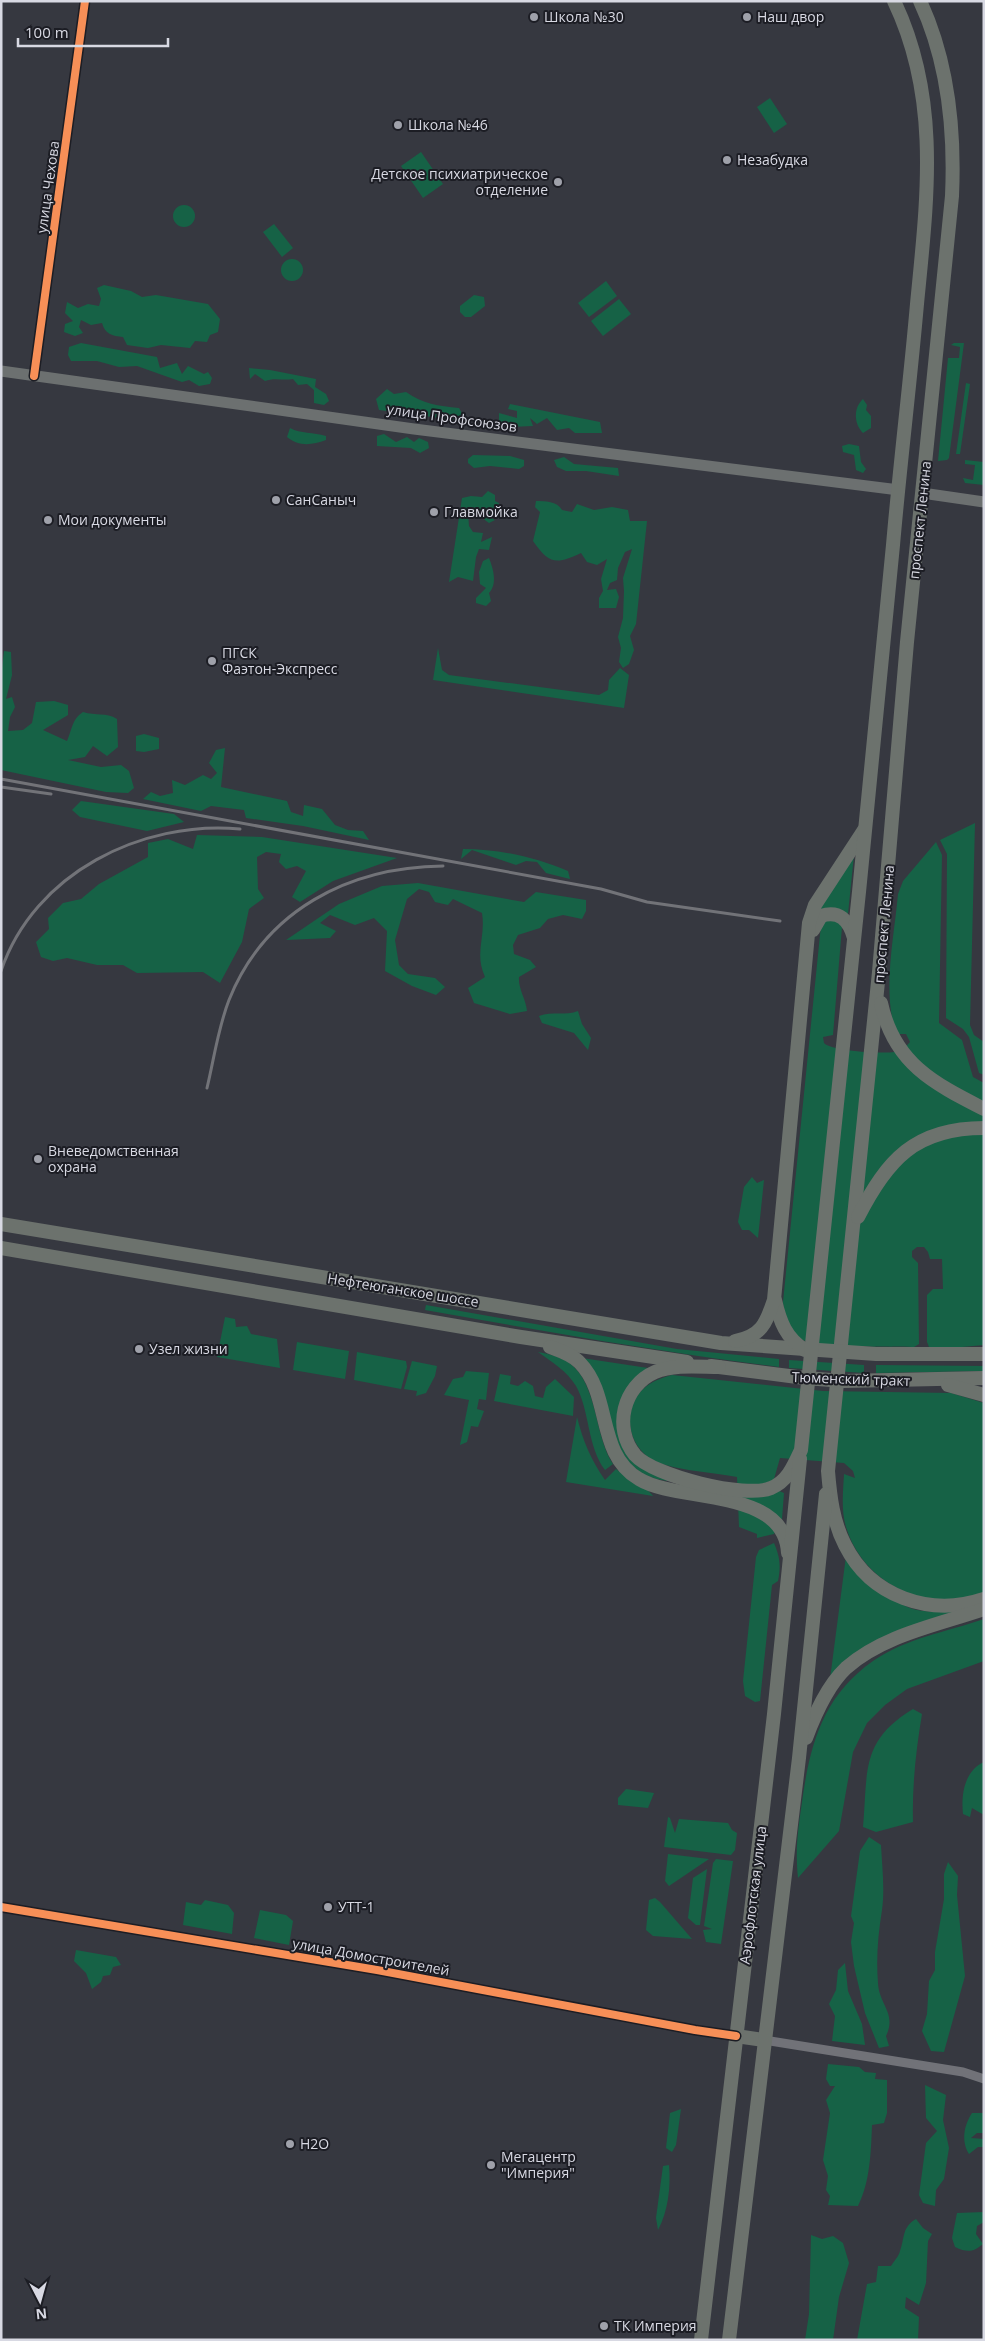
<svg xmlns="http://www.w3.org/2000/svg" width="985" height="2341" viewBox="0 0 985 2341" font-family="'Open Sans',sans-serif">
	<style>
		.green { fill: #166246 }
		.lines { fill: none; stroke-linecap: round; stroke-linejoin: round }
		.minor { stroke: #717278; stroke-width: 9 }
		.secondary { stroke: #6c7070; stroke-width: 11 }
		.primary { stroke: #6c726d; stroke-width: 14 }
		.rail { stroke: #727378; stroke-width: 3 }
		.cycleway-casing { stroke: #1c1d24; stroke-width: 11 }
		.cycleway { stroke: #f78f57; stroke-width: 8 }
		.poi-dot { fill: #9fa1aa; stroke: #1c1d24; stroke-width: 2 }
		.labels { text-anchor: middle; stroke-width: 4; stroke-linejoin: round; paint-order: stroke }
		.poi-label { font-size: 14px; fill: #d8d9e3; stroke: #1c1d24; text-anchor: start }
		.street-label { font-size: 14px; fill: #d8d9e3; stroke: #1c1d24 }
	</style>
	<rect width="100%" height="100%" fill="#363840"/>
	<g class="green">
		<polygon points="770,98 787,124 774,133 757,107"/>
		<polygon points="421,152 443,184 423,198 401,166"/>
		<circle cx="184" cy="216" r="11"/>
		<polygon points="274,224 293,248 282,257 263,232"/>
		<circle cx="292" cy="270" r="11"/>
		<polygon points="606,281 617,296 589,317 578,303"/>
		<path d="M104 285 131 291 142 297 156 295 208 304 220 319 218 332 210 335 207 342 195 341 190 348 161 345 148 348 127 345 123 337C112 336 105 334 102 323L91 325 81 320 79 327 83 333 75 336 64 332 65 324 73 321 65 313 67 302 78 308 88 304 99 306 101 299 97 288Z"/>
		<polygon points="474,295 484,297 485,306 471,317 465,317 460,312 460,306"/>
		<polygon points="619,299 631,314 603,336 591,321"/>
		<polygon points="81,343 157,357 160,368 177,363 182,374 188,366 204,374 208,372 212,378 210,384 199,386 189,380 182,382 137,366 119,367 97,361 71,361 68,355 69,347"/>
		<polygon points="954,343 964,343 949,458 947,460 938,461 948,358 959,358 960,347 951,345"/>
		<path d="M249 368 270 370 316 379 315 387 326 394 329 401 324 405 314 403V390L307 384 298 385 293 379C283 381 275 377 265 381L255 374 250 379Z"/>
		<polygon points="966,383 970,384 960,454 956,454"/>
		<path d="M387 389 394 394 406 392C423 404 438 406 459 408L463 415 455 420 379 410 376 399Z"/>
		<path d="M863 399 867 405 866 410 871 416V428L863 433C854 424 853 408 863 399Z"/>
		<polygon points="510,404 600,422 602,433 575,433 569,428 557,430 547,418 537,424 530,418 533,426 510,427 499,421 499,413 517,418 517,411 508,409"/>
		<path d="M290 428C301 434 313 432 326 436V440C312 445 299 447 287 437Z"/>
		<polygon points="384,434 396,442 407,437 414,442 419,438 428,442 429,448 420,453 411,448 377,446 377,436"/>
		<polygon points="849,444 859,446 861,462 866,469 863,473 856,470 854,455 843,452 842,446"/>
		<polygon points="473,455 510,456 524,460 524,466 519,469 490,466 474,468 468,463 468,459"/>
		<polygon points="564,457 574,464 618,468 619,476 586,471 566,471 557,467 554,460"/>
		<polygon points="965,460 984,462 984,485 965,483 963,478 973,480 975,465 965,464"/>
		<polygon points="488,491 495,495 495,501 499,503 497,511 487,516 495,520 489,523 478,515 468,513 469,526 473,532 483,533 481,542 492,537 489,550 479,549 476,557 473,581 458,577 449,582 462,498 471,496 482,497"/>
		<path d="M536 501C545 501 557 501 562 510L572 512 577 504 594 510 612 507 628 510 630 521H647L636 624 630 636 634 650 629 664 623 668 619 662 621 648 618 637 623 618 624 591 623 578 632 549 625 552 618 568 617 580 610 583 607 590 616 589 619 597 616 608H599V598L603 591 601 579 607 559 597 565 587 562 581 553C556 565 549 564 533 541L540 512 535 507Z"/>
		<path d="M489 558C493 568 498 584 489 593L491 601 486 606 476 603V598L486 588 480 584 479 572 483 561Z"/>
		<polygon points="438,648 442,670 449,675 599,695 608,690 609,680 620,668 629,675 624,708 433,680"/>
		<path d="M4 651 11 652 12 675 6 699 12 697 15 707 10 717 8 731 23 730 32 723 36 702 54 701 68 705V715L43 730 67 741C72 729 72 719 83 712 96 716 106 712 117 719L118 747 107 756 93 746 85 757 68 760 101 767 121 765 129 771 134 788 128 793 106 792 1 770V675Z"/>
		<polygon points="144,734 159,738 159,749 144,752 136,751 136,736"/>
		<polygon points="225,748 221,787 287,801 291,812 303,816 304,805 322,809 335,825 348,830 363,831 369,840 303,826 246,818 244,810 211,806 201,811 143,799 151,792 160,796 173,793 172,780 185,785 203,775 211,779 217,773 209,763 216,750"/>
		<polygon points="81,801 174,814 184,822 147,831 80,817 72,810"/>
		<polygon points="975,823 970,1025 974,1035 984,1042 984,1075 979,1073 969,1037 963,1029 946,1018 947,854 940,840"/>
		<polygon points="197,835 262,837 397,858 333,881 300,902 292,897 306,871 297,866 286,869 279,862 281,854 266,852 257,857 258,889 264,898 249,909 242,942 220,983 203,972 137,973 123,965 97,965 67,958 53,961 41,957 36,942 49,929 48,918 63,903 81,899 99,884 148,857 148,843 168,839 193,849"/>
		<path d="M936 842 942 855 939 1023 962 1040 973 1077 984 1083V1345L951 1348 929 1347 927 1342V1295L933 1289H943L942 1259H930L928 1252 924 1247H917L912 1251V1257L918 1263 919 1344 914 1347C890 1346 818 1349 801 1339 789 1331 784 1316 783 1302L821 925 825 921H838L842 927 833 1035 823 1037 824 1043C831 1051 882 1054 894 1052 900 1051 906 1047 910 1042L906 1034H896C882 990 894 939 898 894L903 881Z"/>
		<path d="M463 849C499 849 535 857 568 871L570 879 546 873 537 862 526 861 516 865 472 850 461 859Z"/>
		<path d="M854 855 848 914C837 906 829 910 816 913Z"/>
		<path d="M418 883 524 902 536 892 586 900V911L582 919 563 915 548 919 540 928 518 935 513 945 514 954 530 960 536 967 519 977C518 989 526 999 527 1011L510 1014 474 1003 468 988 485 977C474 953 486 937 482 913L453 899 448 905 435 902 429 892 419 889 407 899 395 940 399 965 408 974 435 978 445 987 436 995 412 986 385 971 387 931 374 918 355 925 330 915 320 923 336 931 330 938 286 940 339 904 382 886Z"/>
		<path d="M578 1011 582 1024 591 1038 588 1050 574 1033 542 1023 539 1016C552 1011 566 1016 578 1011Z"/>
		<polygon points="752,1177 757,1183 764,1180 758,1238 749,1230 742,1230 738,1222 744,1187"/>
		<path d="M426 1305 677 1349 779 1359V1367C660 1352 543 1331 425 1310Z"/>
		<polygon points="225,1317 235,1319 236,1327 247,1326 251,1334 277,1339 280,1368 217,1357"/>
		<polygon points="297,1342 349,1351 345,1379 293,1370"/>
		<polygon points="357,1352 406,1361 407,1367 401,1389 354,1380"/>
		<path d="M538 1352C548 1354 559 1356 568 1362 598 1382 594 1436 613 1464L605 1470C587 1446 590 1411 576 1386 567 1371 552 1362 538 1352Z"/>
		<polygon points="582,1358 648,1368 649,1370 639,1376 620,1441 680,1483 656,1479 643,1474 625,1461"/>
		<polygon points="789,1360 864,1365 864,1373 789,1368"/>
		<polygon points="412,1361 437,1366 435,1376 426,1393 416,1396 417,1391 404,1389"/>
		<polygon points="876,1365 984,1366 984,1371 876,1373"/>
		<polygon points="466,1371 489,1373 486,1400 479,1399 477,1409 484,1411 478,1427 471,1426 467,1442 460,1445 469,1400 444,1395 453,1379 463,1377"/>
		<polygon points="500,1374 511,1376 510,1384 518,1386 525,1381 533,1386 535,1396 543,1398 546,1387 555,1379 574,1397 573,1416 494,1401"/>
		<path d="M672 1375 823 1391 951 1393 984 1403V1592C929 1616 863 1584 846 1527 841 1510 843 1492 844 1474L855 1478 853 1471 844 1463 780 1458 774 1479 777 1490 784 1493 782 1519 774 1534 757 1538V1534L739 1527 737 1477C715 1473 676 1470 657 1462 636 1453 625 1429 632 1407 638 1388 653 1380 672 1375Z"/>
		<path d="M577 1417C583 1441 591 1460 605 1480L616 1469C626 1477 647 1487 653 1496L566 1482Z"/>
		<path d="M774 1543C780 1557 781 1566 778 1581L772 1585 760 1701 755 1702 745 1696 743 1681 756 1557 759 1550Z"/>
		<path d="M846 1556C865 1573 892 1605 917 1610 933 1613 948 1611 964 1610L914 1626 830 1679Z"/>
		<path d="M984 1619V1661L907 1689 885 1705 867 1723 853 1752 839 1831 798 1878C795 1849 798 1830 802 1802 810 1744 823 1696 873 1661 906 1638 947 1632 984 1619Z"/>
		<path d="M913 1709 922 1714C916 1750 912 1786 913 1822L876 1832 863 1827C868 1772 860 1741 913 1709Z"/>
		<path d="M984 1762V1815L972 1808 970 1817 963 1814C961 1795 964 1771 984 1762Z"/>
		<polygon points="626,1789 654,1793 648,1808 618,1805 618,1798"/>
		<polygon points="668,1817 670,1818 675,1833 679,1819 728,1823 732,1830 737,1833 735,1850 731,1855 664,1847"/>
		<path d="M869 1837 881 1845C882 1865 885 1890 882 1910 878 1935 876 1958 878 1983 879 2005 897 2013 886 2036L889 2046 879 2048 865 2013 854 1966 851 1942 854 1923 851 1916 860 1851Z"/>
		<polygon points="668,1854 709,1859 669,1886 665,1881"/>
		<polygon points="716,1859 733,1861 721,1944 706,1942 703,1930 712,1929 704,1926 713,1863"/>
		<polygon points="948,1862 958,1876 957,1895 965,1976 944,2052 931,2051 922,2031 927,2014 929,1981 935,1970 935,1952 944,1899 944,1874"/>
		<polygon points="707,1869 700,1925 696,1925 688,1918 693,1878"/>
		<polygon points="655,1898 660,1902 692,1939 653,1936 646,1930 649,1900"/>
		<polygon points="205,1900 228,1905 234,1913 232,1934 183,1925 186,1902 201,1905"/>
		<polygon points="260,1910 286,1915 293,1921 289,1945 254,1938"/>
		<polygon points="76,1950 116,1957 121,1965 113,1967 110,1975 103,1976 101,1982 92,1989 86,1973 74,1961"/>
		<polygon points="845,1963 848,1991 862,2024 865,2045 832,2041 835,2016 829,2004 836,1990 838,1970"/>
		<path d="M828 2064 859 2067 865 2072 876 2073 875 2079 887 2080V2113L884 2123 872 2125C871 2153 870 2182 858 2206L828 2205 830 2196 826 2190 828 2176 823 2160 830 2113 826 2100 835 2086H830L826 2079Z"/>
		<polygon points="925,2085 946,2095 943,2120 949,2148 944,2179 936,2190 935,2206 923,2203 919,2195 926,2143 937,2131 926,2118"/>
		<polygon points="681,2109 676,2145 672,2152 666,2148 670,2113"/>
		<path d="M972 2113H984V2133H977L971 2138 984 2139V2147H978L969 2154C961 2141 964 2125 972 2113Z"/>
		<path d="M669 2165C671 2187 668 2211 658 2230L656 2218 663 2166Z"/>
		<path d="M984 2212V2222L977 2226 976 2234 983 2244C973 2252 968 2253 955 2247L952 2238 957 2213Z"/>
		<path d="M916 2219 923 2228 932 2234 928 2241 926 2283 919 2305 906 2297 905 2308 919 2317 918 2340H857L867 2284 876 2282 878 2266H891C894 2261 899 2256 900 2251 905 2237 902 2227 916 2219Z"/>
		<polygon points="811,2235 822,2239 833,2236 843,2243 849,2263 839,2297 833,2340 805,2340 809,2314"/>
	</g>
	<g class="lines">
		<g class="minor">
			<polyline points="34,376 85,1"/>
			<polyline points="1,1907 377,1970 695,2030 736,2036"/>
			<polyline points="764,2040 963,2072 984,2079"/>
		</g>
		<g class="secondary">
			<polyline points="1,371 414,429 899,490"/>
			<polyline points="922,493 984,502"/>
		</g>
		<g class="primary">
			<path d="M920 1C948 61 955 130 952 196L907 642 879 972 828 1471C830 1496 833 1522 845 1545 871 1597 930 1617 984 1599"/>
			<path d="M813 930 821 916C839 910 849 920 854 938"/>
			<path d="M881 1003C894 1063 933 1083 984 1109"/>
			<path d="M858 1217C887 1160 915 1128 984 1128"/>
			<polyline points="1,1224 721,1343 876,1354 984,1354"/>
			<polyline points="1,1248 521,1337 687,1362"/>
			<path d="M775 1300C780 1322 786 1338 805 1350"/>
			<path d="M735 1341C761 1336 766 1324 774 1300L809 923 815 905 864 830"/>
			<path d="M550 1347C561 1351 573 1355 580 1363 612 1396 596 1454 639 1479 678 1503 785 1487 788 1553"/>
			<polyline points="711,1366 805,1378 844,1381 984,1378"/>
			<path d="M719 1367C700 1367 674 1364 655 1372 623 1386 613 1428 635 1455 653 1476 746 1499 771 1488 788 1481 794 1465 801 1450 832 1148 865 847 893 545 900 464 910 384 917 304 927 200 941 99 894 1"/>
			<polyline points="948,1385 984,1395"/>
			<path d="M806 1738C815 1714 827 1686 846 1668 883 1635 938 1625 984 1609"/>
			<polyline points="736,2036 764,2040"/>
			<polyline points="701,2340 774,1714 800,1459"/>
			<polyline points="729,2340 799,1758 826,1494"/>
		</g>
		<g class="rail">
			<polyline points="1,779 601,889 647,902 780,921"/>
			<polyline points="1,787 51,794"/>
			<path d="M1 971C34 873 142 820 240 829"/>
			<path d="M207 1088C214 1059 218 1028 229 1000 265 910 349 867 443 866"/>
		</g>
		<defs>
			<g id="cycleway">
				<polyline points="34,376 85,1"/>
				<polyline points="1,1907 377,1970 695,2030 736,2036"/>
			</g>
		</defs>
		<use href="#cycleway" class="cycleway-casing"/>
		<use href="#cycleway" class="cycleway"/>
	</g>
	<g class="poi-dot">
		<circle cx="534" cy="17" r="5"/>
		<circle cx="747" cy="17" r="5"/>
		<circle cx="398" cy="125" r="5"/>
		<circle cx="727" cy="160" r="5"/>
		<circle cx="558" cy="182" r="5"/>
		<circle cx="276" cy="500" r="5"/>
		<circle cx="434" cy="512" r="5"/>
		<circle cx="48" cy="520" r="5"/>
		<circle cx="212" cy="661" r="5"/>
		<circle cx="38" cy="1159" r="5"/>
		<circle cx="139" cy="1349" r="5"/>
		<circle cx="328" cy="1907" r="5"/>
		<circle cx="290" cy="2144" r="5"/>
		<circle cx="491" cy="2165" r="5"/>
		<circle cx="604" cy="2326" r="5"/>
	</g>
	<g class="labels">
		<g class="poi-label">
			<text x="544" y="22">Школа №30</text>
			<text x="757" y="22">Наш двор</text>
			<text x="408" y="130">Школа №46</text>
			<text x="737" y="165">Незабудка</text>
			<text x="548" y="179" text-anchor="end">Детское психиатрическое<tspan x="548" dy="16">отделение</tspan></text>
			<text x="286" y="505">СанСаныч</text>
			<text x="444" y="517">Главмойка</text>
			<text x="58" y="525">Мои документы</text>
			<text x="222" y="658">ПГСК<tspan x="222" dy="16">Фаэтон-Экспресс</tspan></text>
			<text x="48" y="1156">Вневедомственная<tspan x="48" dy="16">охрана</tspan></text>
			<text x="149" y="1354">Узел жизни</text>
			<text x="338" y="1912">УТТ-1</text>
			<text x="300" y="2149">H2O</text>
			<text x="501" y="2162">Мегацентр<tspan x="501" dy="16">"Империя"</tspan></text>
			<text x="614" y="2331">ТК Империя</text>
		</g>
		<g class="street-label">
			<text transform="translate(48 187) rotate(-82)" y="5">улица Чехова</text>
			<text transform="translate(452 418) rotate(8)" y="5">улица Профсоюзов</text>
			<text transform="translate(920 520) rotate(-84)" y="5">проспект Ленина</text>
			<text transform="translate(884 924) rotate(-85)" y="5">проспект Ленина</text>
			<text transform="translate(403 1290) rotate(9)" y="5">Нефтеюганское шоссе</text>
			<text transform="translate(851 1379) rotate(2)" y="5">Тюменский тракт</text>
			<text transform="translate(753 1895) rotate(-83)" y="5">Аэрофлотская улица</text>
			<text transform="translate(371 1957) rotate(10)" y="5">улица Домостроителей</text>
		</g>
	</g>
	<rect width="985" height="2341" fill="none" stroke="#d8d9e3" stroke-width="5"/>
	<g transform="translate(40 2301) rotate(174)" stroke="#1c1d24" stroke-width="4" paint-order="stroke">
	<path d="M0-4L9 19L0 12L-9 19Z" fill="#d8d9e3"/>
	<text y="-8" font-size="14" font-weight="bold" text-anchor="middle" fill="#d8d9e3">N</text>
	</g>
	<path d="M18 38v8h150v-8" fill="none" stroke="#d8d9e3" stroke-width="2.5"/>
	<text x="25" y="38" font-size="15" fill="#d8d9e3" stroke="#1c1d24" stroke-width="4" paint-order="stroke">100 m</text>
</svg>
